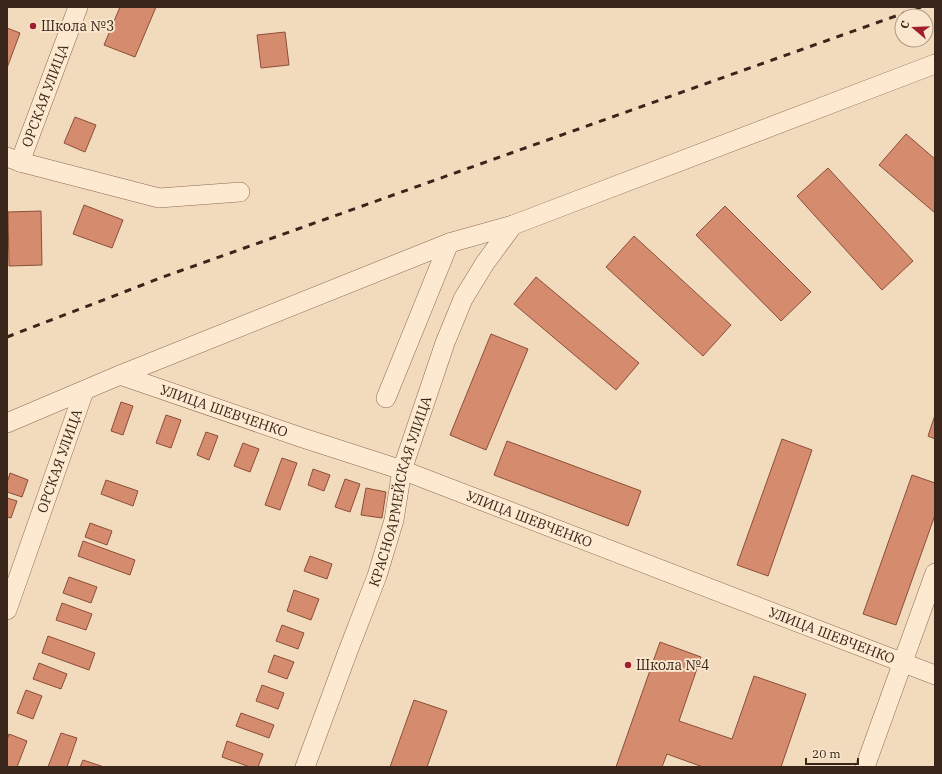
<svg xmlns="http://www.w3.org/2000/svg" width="942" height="774" viewBox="0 0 942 774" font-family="'IBM Plex Serif',serif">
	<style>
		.building { fill: #d48b6e; stroke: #8c4e38 }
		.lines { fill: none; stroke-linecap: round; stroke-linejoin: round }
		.minor-casing { stroke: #8b6a54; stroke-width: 20 }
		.minor { stroke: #fce9d0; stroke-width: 19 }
		.rail { stroke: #39251a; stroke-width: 3; stroke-dasharray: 7 7; stroke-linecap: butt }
		.poi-dot { fill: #a01e30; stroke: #f9e6cc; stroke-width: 1.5 }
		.labels { text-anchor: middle; stroke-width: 4; stroke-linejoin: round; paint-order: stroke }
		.poi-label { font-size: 14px; fill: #39251a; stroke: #f9e6cc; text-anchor: start }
		.street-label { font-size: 14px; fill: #39251a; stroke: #f9e6cc }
	</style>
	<rect width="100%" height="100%" fill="#f2dbbc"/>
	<g class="building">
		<polygon points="120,7 156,7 135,57 104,45"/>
		<polygon points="7,28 20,33 7,68"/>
		<polygon points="285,32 289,65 261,68 257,35"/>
		<polygon points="75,117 96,125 85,152 64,143"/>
		<polygon points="906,134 935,159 935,213 879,165"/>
		<polygon points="828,168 913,261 882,290 797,196"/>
		<polygon points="84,205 123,220 112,248 73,234"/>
		<polygon points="725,206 811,292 781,321 696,235"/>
		<polygon points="41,211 42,265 9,266 8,212"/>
		<polygon points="634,236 731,325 703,356 606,267"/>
		<polygon points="536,277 639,363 616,390 514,304"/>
		<polygon points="491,334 528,349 486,450 450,435"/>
		<polygon points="121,402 133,406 123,435 111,431"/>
		<polygon points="166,415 181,420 171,448 156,443"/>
		<polygon points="935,415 935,439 928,436"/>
		<polygon points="206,432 218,436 209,460 197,455"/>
		<polygon points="782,439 812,450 768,576 737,565"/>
		<polygon points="507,441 641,491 628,526 494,475"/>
		<polygon points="243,443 259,449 250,472 234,466"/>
		<polygon points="282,458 297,463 280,510 265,505"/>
		<polygon points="313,469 330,475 324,491 308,485"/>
		<polygon points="10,473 28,480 22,497 7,492 7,483"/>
		<polygon points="912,475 935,483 935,515 896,625 863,614"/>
		<polygon points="345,479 360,484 350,512 335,507"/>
		<polygon points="106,480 138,491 133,506 101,494"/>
		<polygon points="366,488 386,492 382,518 361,515"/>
		<polygon points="7,498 17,501 11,518 7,517"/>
		<polygon points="90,523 112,531 107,545 85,537"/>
		<polygon points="83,541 135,560 130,575 78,556"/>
		<polygon points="310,556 332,564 327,579 304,571"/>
		<polygon points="69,577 97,587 91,603 63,593"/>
		<polygon points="294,590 319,599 311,620 287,611"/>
		<polygon points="62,603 92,614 86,630 56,620"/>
		<polygon points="282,625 304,633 298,649 276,641"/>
		<polygon points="48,636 95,653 89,670 42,653"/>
		<polygon points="660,642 701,657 679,721 732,739 754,676 806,694 781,767 703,767 667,754 662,767 616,767"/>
		<polygon points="274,655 294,662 287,679 268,672"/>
		<polygon points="39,663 67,674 61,689 33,679"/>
		<polygon points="262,685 284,693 278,709 256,701"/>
		<polygon points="26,690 42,696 33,719 17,713"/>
		<polygon points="414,700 447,711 427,767 390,767"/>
		<polygon points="241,713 274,725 269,738 236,726"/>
		<polygon points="61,733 77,738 67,767 48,767"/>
		<polygon points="9,734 27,741 17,767 7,767 7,740"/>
		<polygon points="227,741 263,754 258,767 250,767 222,757"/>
		<polygon points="83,760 104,767 80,767"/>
	</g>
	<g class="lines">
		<defs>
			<g id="minor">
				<polyline points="7,157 20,162 159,198 240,192"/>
				<path id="s1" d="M20 162 78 7"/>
				<path id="s2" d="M120 375 303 438 402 470 935 675"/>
				<polyline points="386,398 449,243"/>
				<polyline points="7,423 120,375 449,243 513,225 935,64"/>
				<path id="s3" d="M7 610 84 391"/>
				<path id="s4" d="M305 767 348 651 377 576 394 520 402 470 445 343 463 299 485 263 513 225"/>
				<polyline points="865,767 935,573"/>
			</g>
		</defs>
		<use href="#minor" class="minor-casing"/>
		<use href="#minor" class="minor"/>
		<polyline class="rail" points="7,337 163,277 921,7"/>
	</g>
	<g class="poi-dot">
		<circle cx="33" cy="26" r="4"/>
		<circle cx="628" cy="665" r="4"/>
	</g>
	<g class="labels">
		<g class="poi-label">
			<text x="41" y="31">Школа №3</text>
			<text x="636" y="670">Школа №4</text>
		</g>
		<g class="street-label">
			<text dy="5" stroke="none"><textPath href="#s1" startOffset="71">ОРСКАЯ УЛИЦА</textPath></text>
			<text dy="5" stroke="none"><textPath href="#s2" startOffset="110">УЛИЦА ШЕВЧЕНКО</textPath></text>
			<text dy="5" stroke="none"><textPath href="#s3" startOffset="158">ОРСКАЯ УЛИЦА</textPath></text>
			<text dy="5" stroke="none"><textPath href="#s4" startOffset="292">КРАСНОАРМЕЙСКАЯ УЛИЦА</textPath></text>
			<text dy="5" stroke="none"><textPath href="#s2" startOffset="434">УЛИЦА ШЕВЧЕНКО</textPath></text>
			<text dy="5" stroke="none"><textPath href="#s2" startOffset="758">УЛИЦА ШЕВЧЕНКО</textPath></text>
		</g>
	</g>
	<rect width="942" height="774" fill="none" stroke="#39251a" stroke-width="16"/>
	<g transform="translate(914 28) rotate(289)"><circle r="19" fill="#f9e6cc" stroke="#ac9985"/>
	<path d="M0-3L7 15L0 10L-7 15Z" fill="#a01e30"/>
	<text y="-6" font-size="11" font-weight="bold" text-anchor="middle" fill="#39251a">С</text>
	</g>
	<path d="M806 758v6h52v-6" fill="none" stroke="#39251a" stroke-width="2"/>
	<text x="812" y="758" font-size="12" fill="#39251a" stroke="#f9e6cc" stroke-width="3" paint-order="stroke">20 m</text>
</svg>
